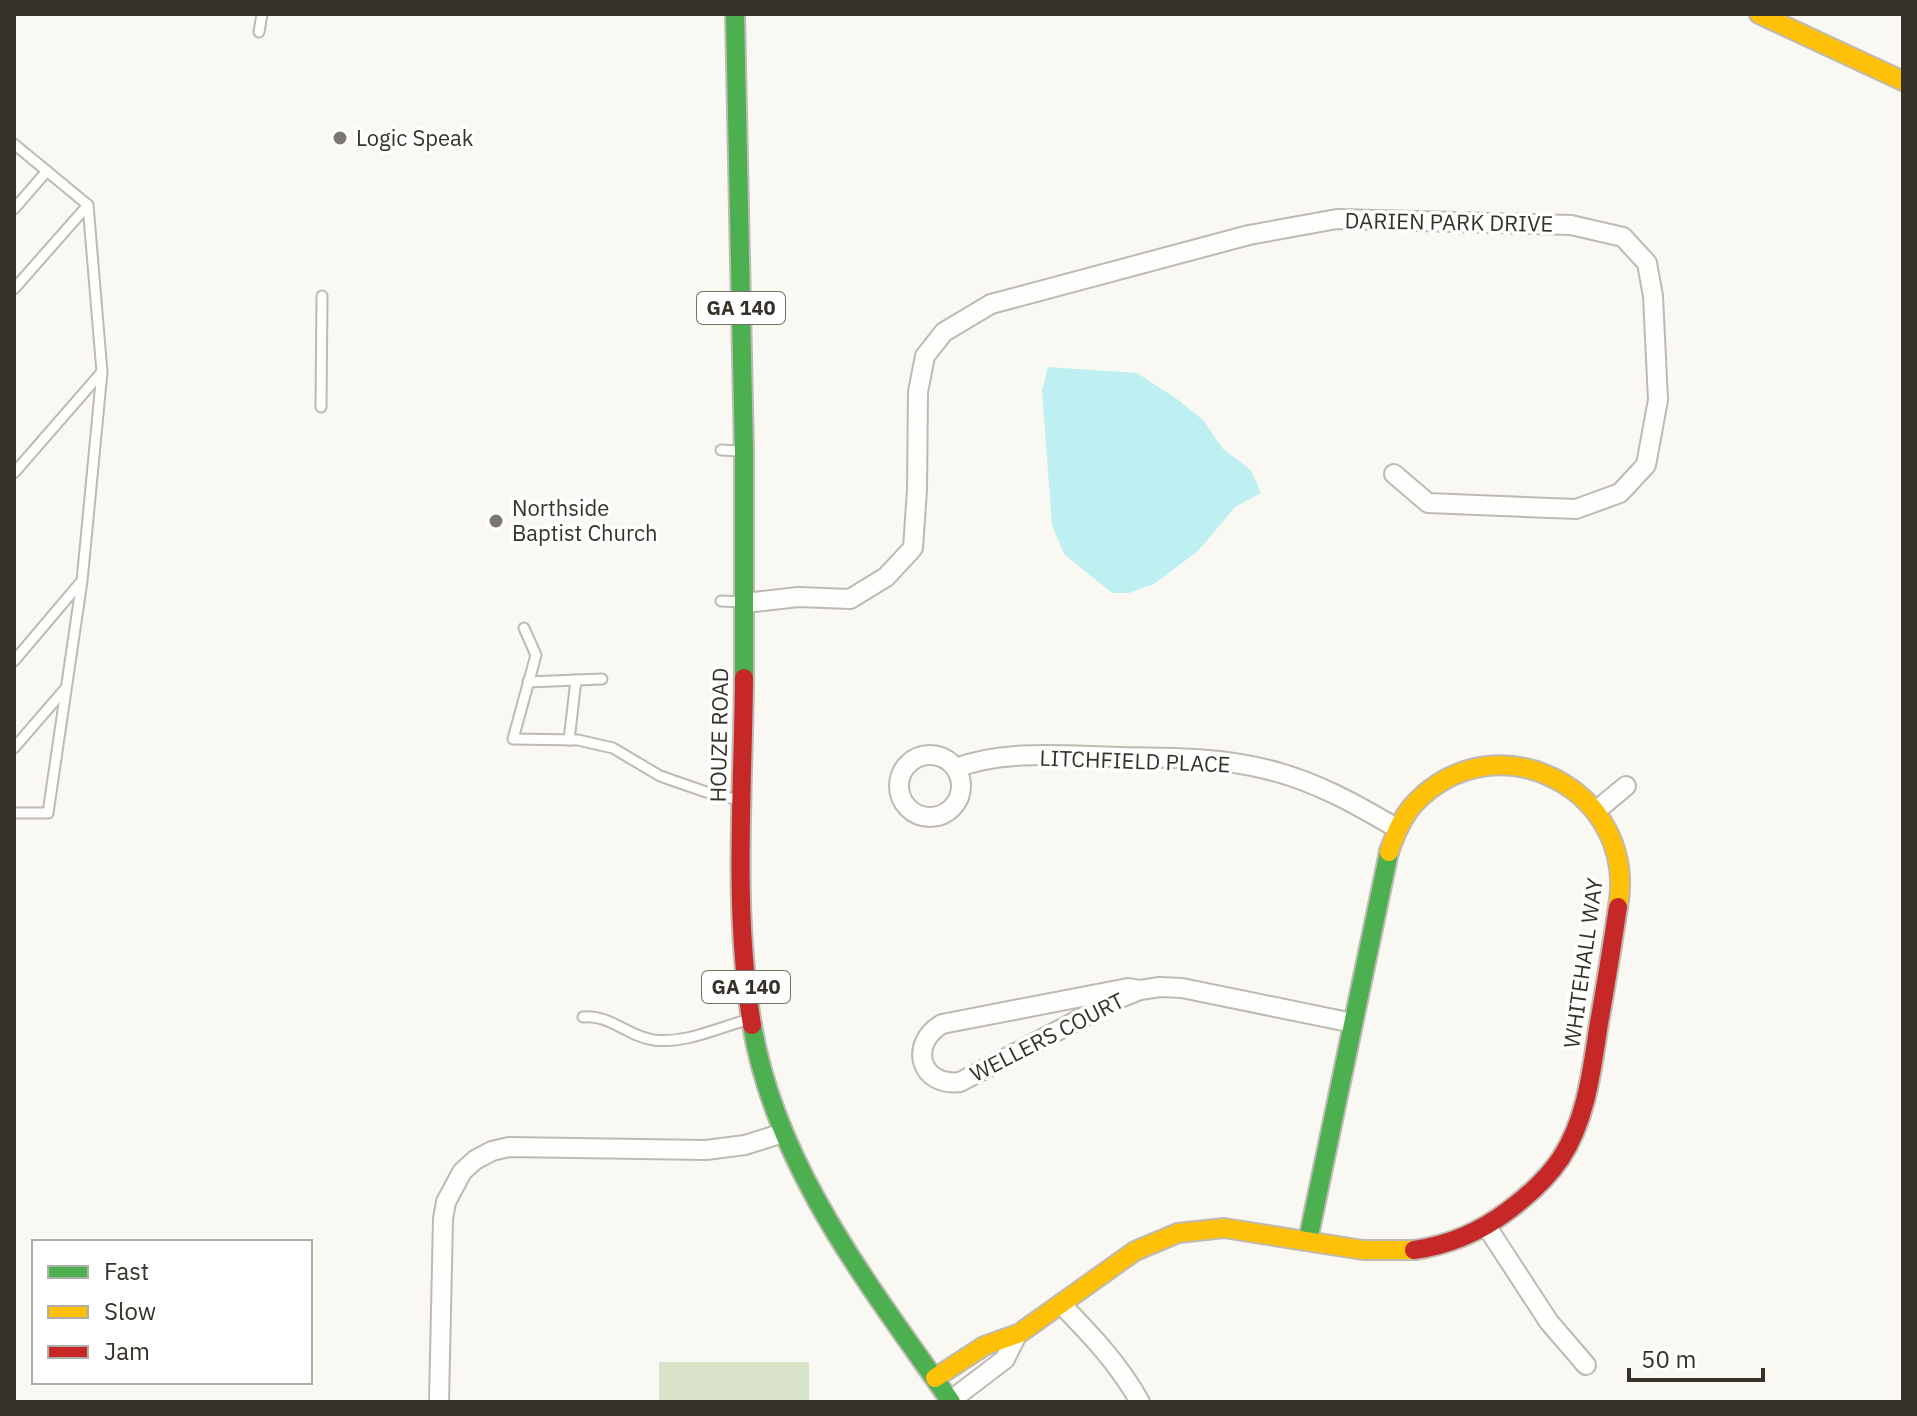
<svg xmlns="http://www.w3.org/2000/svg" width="1917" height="1416" viewBox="0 0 1917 1416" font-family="'IBM Plex Sans',sans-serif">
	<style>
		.green { fill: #d8e3ca }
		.water { fill: #bef0f1 }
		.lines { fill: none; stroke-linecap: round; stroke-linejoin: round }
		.lane-casing { stroke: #bebab3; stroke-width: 13 }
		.street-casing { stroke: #bebab3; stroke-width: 22 }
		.fast-casing { stroke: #bebab3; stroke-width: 22 }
		.slow-casing { stroke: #bebab3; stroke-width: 22 }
		.jam-casing { stroke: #bebab3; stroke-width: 22 }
		.lane { stroke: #fefefd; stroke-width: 9 }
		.street { stroke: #fefefd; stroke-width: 18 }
		.fast { stroke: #4caf50; stroke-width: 18 }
		.slow { stroke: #ffc107; stroke-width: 18 }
		.jam { stroke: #c62828; stroke-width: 18 }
		.poi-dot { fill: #7b776f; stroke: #fff; stroke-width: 3 }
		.labels { text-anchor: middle; stroke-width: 7; stroke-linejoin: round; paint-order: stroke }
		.shield { fill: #fff; stroke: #727068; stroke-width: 2 }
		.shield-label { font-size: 20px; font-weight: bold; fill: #363228 }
		.poi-label { font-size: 22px; fill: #363228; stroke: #fff; text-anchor: start }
		.street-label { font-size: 22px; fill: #363228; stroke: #fff }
	</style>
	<rect width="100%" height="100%" fill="#faf8f2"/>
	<rect class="green" x="659" y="1362" width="150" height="40"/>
	<polygon class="water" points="1048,367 1137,373 1177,399 1203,420 1223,449 1251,470 1261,493 1235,507 1198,551 1154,584 1129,593 1112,593 1064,554 1052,525 1042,391"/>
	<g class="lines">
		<defs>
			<g id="lane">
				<polyline points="259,32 262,14"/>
				<polyline points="14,144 88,205 102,372 82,581 48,813 14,813"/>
				<polyline points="14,209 47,171"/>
				<polyline points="14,289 88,205"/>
				<polyline points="321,407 322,296"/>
				<polyline points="721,450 740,451"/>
				<polyline points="14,473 101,373"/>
				<polyline points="721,601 741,602"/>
				<polyline points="524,628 536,655 513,739 578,740 613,748 660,776 706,792 739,800"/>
				<polyline points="14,661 80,583"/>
				<polyline points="528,682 602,679"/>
				<polyline points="569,740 576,680"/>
				<polyline points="14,748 65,689"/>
				<path d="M583 1017C610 1014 628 1037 654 1040 685 1044 717 1028 747 1020"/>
			</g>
			<g id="street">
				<polyline points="745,603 798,597 850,599 886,577 913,548 917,490 918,392 925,356 944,332 991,304 1249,235 1337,219 1571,225 1623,237 1647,263 1653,296 1658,400 1646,465 1620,493 1576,509 1428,503 1394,474"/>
				<circle cx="930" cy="786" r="31"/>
				<path d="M956 768C1006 749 1066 756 1119 757 1168 758 1217 757 1265 769 1313 780 1356 804 1398 829"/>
				<polyline points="1597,810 1626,786"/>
				<path d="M1128 988 1140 990 1120 998 960 1082C920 1087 908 1044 942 1024Z"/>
				<polyline points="1140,990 1160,987 1182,988 1353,1023"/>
				<polyline points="1487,1227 1549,1322 1586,1365"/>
				<path d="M1061 1304C1091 1335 1119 1364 1140 1402"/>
				<polyline points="950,1401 1005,1359 1017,1335"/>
				<polyline points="439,1402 443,1219 446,1202 462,1172 475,1160 492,1151 509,1147 706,1150 745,1145 783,1133"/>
			</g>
			<g id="fast">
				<polyline points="735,14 744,454 744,678"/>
				<path d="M752 1025C776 1168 870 1286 951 1402"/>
				<polyline points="1308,1240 1389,852"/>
			</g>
			<g id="slow">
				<polyline points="1759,14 1903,81"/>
				<path d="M1389 852C1395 835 1402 817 1415 803 1497 717 1639 790 1618 907"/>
				<polyline points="935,1378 984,1346 1020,1333 1135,1251 1178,1233 1224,1228 1363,1250 1414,1250"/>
			</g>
			<g id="jam">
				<path d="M744 678C743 793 733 911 752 1025"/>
				<path d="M1414 1250C1450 1245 1480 1232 1509 1210 1529 1195 1547 1179 1561 1158 1587 1118 1592 1068 1599 1023 1606 984 1612 946 1618 907"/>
			</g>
		</defs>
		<use href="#lane" class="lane-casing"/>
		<use href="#street" class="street-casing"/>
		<use href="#fast" class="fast-casing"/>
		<use href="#slow" class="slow-casing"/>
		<use href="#jam" class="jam-casing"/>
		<use href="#lane" class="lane"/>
		<use href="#street" class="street"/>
		<use href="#fast" class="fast"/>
		<use href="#slow" class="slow"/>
		<use href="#jam" class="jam"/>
	</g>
	<g class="poi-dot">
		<circle cx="340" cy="138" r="8"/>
		<circle cx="496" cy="521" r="8"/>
	</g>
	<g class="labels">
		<g class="shield">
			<rect x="697" y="292" width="88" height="32" rx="6"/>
			<rect x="702" y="971" width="88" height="32" rx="6"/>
		</g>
		<g class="shield-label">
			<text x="741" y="315">GA 140</text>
			<text x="746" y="994">GA 140</text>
		</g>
		<g class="poi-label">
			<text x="356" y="146">Logic Speak</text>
			<text x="512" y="516">Northside<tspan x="512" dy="25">Baptist Church</tspan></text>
		</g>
		<g class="street-label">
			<text transform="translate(1449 222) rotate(1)" y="8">DARIEN PARK DRIVE</text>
			<text transform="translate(719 735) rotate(-89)" y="8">HOUZE ROAD</text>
			<text transform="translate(1135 761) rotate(2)" y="8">LITCHFIELD PLACE</text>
			<text transform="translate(1583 963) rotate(-82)" y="8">WHITEHALL WAY</text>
			<text transform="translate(1047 1037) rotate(-27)" y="8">WELLERS COURT</text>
		</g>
	</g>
	<rect width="1917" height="1416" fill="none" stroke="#363228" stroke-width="32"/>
	<rect x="32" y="1240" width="280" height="144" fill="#ffffff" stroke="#afada9" stroke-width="2"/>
	<rect x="48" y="1266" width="40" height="12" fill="#4caf50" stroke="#afada9" stroke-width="2"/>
	<text x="104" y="1280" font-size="24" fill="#363228">Fast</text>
	<rect x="48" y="1306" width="40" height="12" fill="#ffc107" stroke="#afada9" stroke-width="2"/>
	<text x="104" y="1320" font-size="24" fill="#363228">Slow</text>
	<rect x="48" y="1346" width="40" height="12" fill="#c62828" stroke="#afada9" stroke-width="2"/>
	<text x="104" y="1360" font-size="24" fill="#363228">Jam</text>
	<path d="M1629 1368v12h134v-12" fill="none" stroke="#363228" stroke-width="4"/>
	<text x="1641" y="1368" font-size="24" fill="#363228" stroke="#ffffff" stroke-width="6" paint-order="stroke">50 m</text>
</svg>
